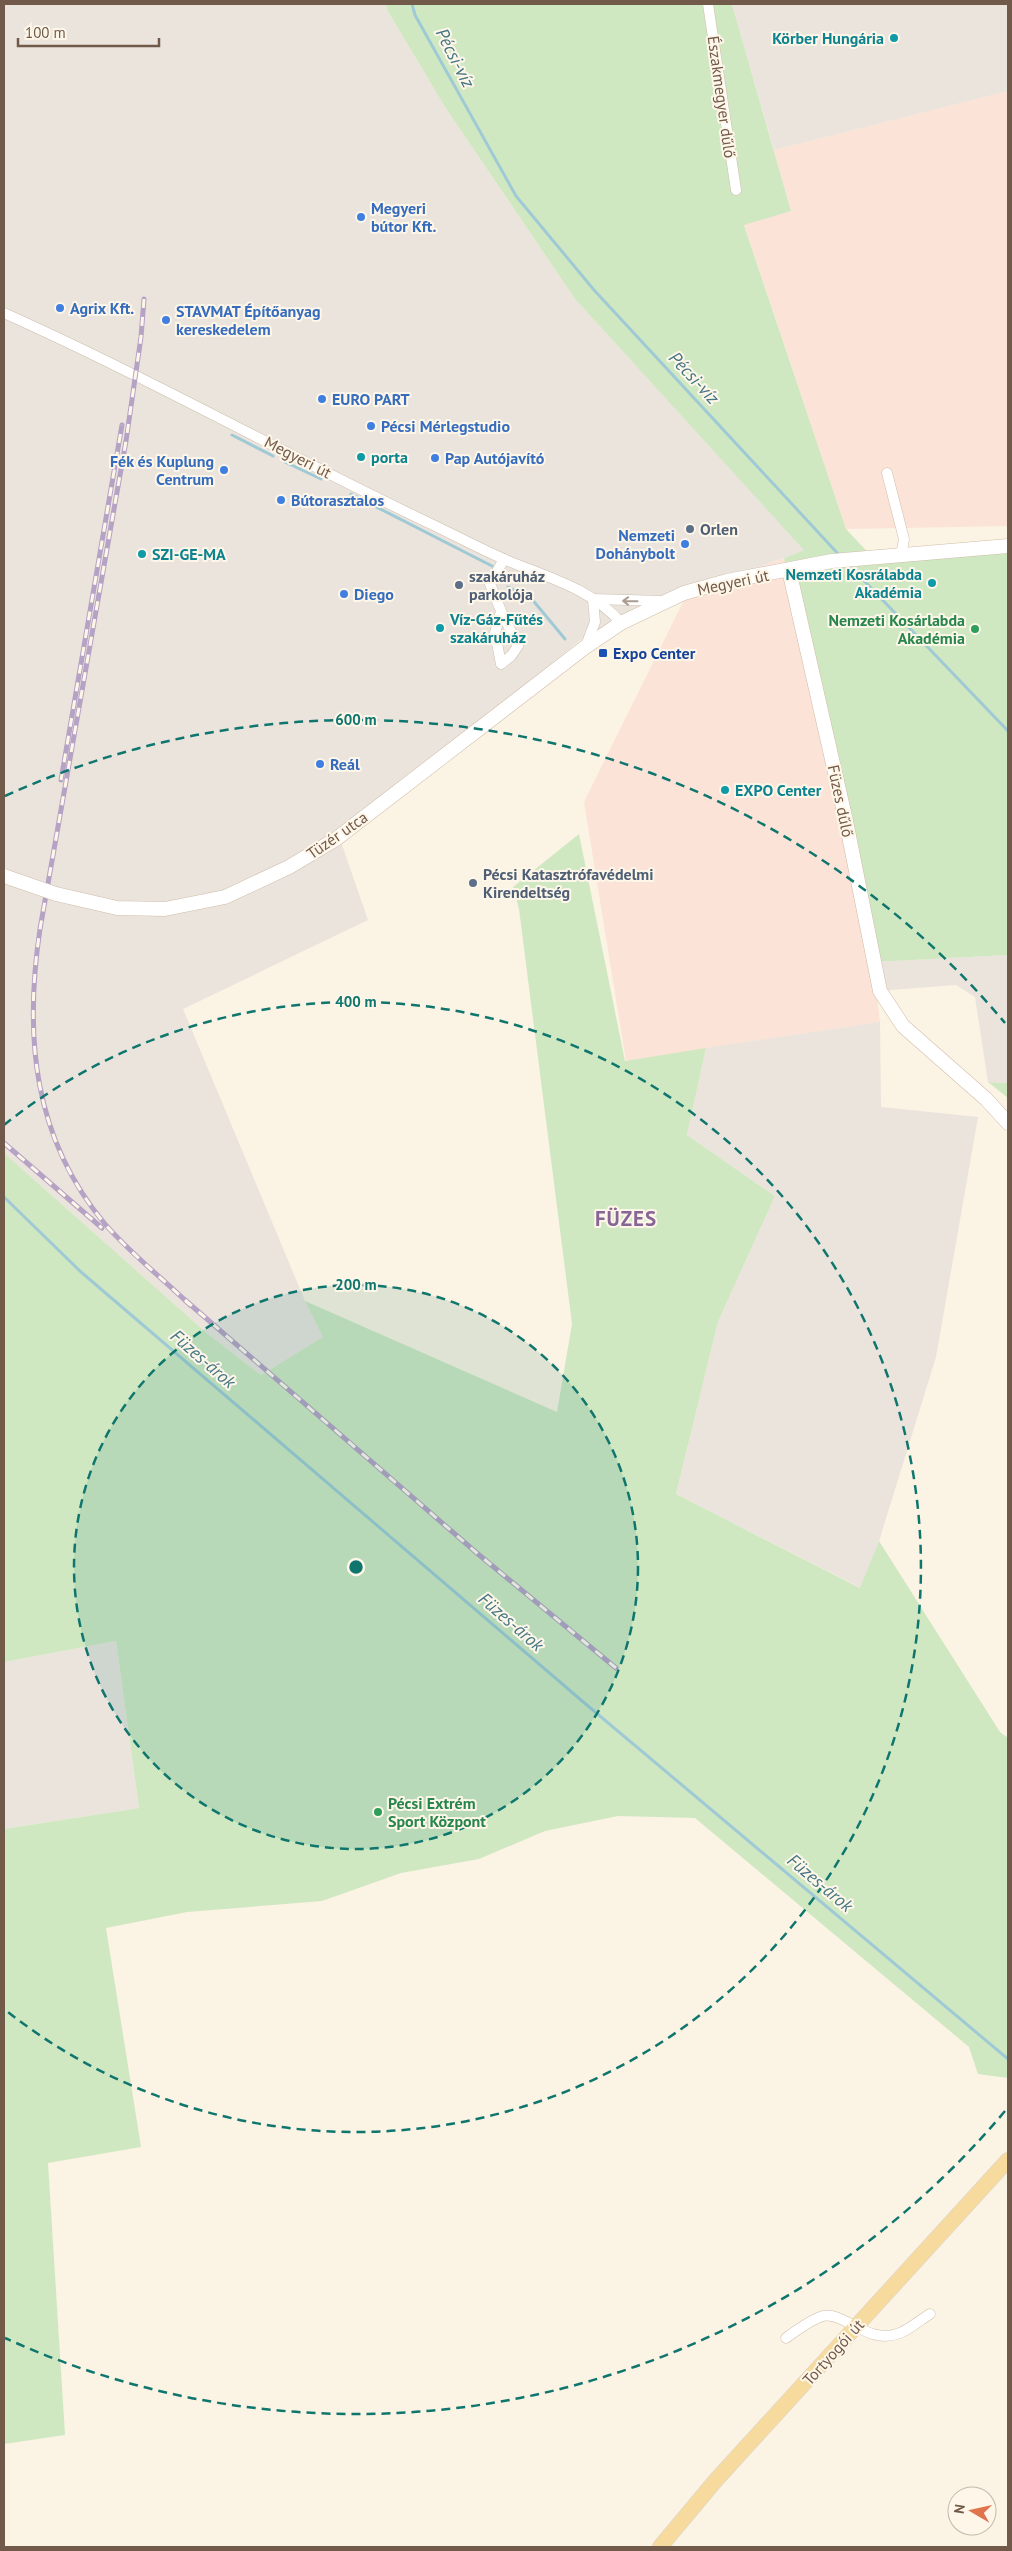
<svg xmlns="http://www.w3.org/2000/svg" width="1012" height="2551" viewBox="0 0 1012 2551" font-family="'PT Sans',sans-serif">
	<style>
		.commercial { fill: #fbe3d7 }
		.industrial { fill: #eae4dd }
		.green { fill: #d0e8c2 }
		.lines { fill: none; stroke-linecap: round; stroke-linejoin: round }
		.stream { stroke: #9fcad5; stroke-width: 3 }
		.street-casing { stroke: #cebdad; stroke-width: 11 }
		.secondary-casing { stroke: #d1bdaa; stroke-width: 15 }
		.primary-casing { stroke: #dad4d0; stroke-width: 16 }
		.street { stroke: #fff; stroke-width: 10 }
		.secondary { stroke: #fff; stroke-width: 14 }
		.primary { stroke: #f7da9d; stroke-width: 15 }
		.rail-casing { stroke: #b6a2c4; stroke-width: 5 }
		.rail { stroke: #fef7e9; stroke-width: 3; stroke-dasharray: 9; stroke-linecap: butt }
		.secondary-bridge-casing { stroke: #d1bdaa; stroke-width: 15; stroke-linecap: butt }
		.secondary-bridge { stroke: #fff; stroke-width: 14 }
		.oneway { stroke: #aa9c92 }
		.ring { fill: none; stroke: #0f766e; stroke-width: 2.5; stroke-dasharray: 9 6 }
		.culture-dot { fill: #0f9aa8; stroke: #fef7e9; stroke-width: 2 }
		.shop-dot { fill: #3f7fe0; stroke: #fef7e9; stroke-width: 2 }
		.service-dot { fill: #5c6f8a; stroke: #fef7e9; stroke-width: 2 }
		.leisure-dot { fill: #2e9e5b; stroke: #fef7e9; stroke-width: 2 }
		.transit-dot { fill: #1a4fb4; stroke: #fef7e9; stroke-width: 2 }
		.labels { text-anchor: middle; stroke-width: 4; stroke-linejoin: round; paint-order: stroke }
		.culture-label { font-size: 16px; font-weight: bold; fill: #0d838f; stroke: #fef7e9; text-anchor: start }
		.street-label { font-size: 16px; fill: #725a4a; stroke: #fef7e9 }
		.shop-label { font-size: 16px; font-weight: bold; fill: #366cbe; stroke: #fef7e9; text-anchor: start }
		.service-label { font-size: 16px; font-weight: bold; fill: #4e5e75; stroke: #fef7e9; text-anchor: start }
		.leisure-label { font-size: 16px; font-weight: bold; fill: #27864d; stroke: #fef7e9; text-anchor: end }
		.transit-label { font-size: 16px; font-weight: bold; fill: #164399; stroke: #fef7e9; text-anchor: start }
		.water-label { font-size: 18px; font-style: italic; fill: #457785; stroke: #fef7e9 }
		.district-label { font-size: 21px; font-weight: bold; letter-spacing: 1px; fill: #876695; stroke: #fef7e9 }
		.centre { fill: #0f766e; stroke: #fef7e9; stroke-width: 2.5 }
		.ring-label { font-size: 15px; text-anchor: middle; font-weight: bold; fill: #0f766e; stroke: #fef7e9; stroke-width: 4; stroke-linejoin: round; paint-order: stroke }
	</style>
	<rect width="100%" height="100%" fill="#fbf3e3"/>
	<g class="commercial">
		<polygon points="1008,91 1008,526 846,529 744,224 791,211 774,150"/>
		<polygon points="784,558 870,942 880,1022 626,1061 584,802 684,600 731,577"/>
	</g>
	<g class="industrial">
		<polygon points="4,4 386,4 387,10 445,107 575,299 805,550 731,577 684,600 583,638 339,836 368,920 183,1009 305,1301 324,1337 261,1375 208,1334 4,1153"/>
		<polygon points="732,4 1008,4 1008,91 774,150"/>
		<polygon points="1008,955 1008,1083 988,1082 975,997 956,985 877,991 874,962"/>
		<polygon points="880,1022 881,1107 978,1117 936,1357 879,1541 861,1588 676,1494 718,1322 775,1196 687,1135 706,1048"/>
		<polygon points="116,1641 139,1808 4,1829 4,1662"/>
	</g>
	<g class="green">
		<polygon points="386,4 732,4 791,211 744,225 846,529 875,560 1008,546 1008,955 874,962 784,558 804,550 575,299 445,107 387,10"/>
		<polygon points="579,834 625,1061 706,1048 687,1135 775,1196 718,1322 676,1494 860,1588 879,1541 1000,1732 1008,1738 1008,2078 978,2074 969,2047 695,1818 618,1816 545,1831 479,1859 401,1873 322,1901 187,1912 106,1928 141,2147 48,2163 65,2435 4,2444 4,1829 139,1808 116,1641 4,1662 4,1153 208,1334 261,1375 323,1337 305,1301 557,1412 572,1324 519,909 513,887"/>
		<polygon points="988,1082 1008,1083 1008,1098"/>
	</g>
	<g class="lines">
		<g class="stream">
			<polyline points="412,4 415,15 516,196 594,290 841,557"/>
			<polyline points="232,435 273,456"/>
			<polyline points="285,462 321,479"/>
			<polyline points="351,494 492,566"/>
			<polyline points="849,565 1008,731"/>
			<polyline points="508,587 531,598 565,639"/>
			<polyline points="4,1197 81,1272 588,1706 1008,2059"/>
		</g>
		<defs>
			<g id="street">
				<polyline points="708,4 736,190"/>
				<path d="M4 313C149 378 288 456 431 524 456 536 481 549 506 560 546 577 593 589 621 623"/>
				<polyline points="887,473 904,539 901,555"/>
				<polyline points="593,599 664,601"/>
				<polyline points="501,611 518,646 511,656 501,664 495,633 501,611 490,584 504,559"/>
				<polyline points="585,648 595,622 593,599"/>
				<path d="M786 2338C797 2330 810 2320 823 2316 844 2311 868 2346 900 2333 910 2329 920 2320 930 2314"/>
			</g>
			<g id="secondary">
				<polyline points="789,570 846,821 880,991 903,1026 986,1099 1008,1123"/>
				<polyline points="56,894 117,908 165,909 225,897 289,867 336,839 584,648 621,623 667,601 684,593 727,581 832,561 1008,546"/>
			</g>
			<polyline id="primary" points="660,2547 716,2480 1008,2160"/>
		</defs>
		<use href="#street" class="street-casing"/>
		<use href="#secondary" class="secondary-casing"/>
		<use href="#primary" class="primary-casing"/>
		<use href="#street" class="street"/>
		<use href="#secondary" class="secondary"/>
		<use href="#primary" class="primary"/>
		<defs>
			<g id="rail">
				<path d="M144 299 141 337 126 441 40 929C24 1036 33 1138 105 1224 130 1253 162 1278 190 1305"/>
				<polyline points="61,780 122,425"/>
				<polyline points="4,1143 102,1228"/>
				<polyline points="185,1300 478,1554 616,1668"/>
			</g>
		</defs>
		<use href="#rail" class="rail-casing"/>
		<use href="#rail" class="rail"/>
		<defs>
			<polyline id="secondary-bridge" points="4,876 56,894"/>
		</defs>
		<use href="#secondary-bridge" class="secondary-bridge-casing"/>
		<use href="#secondary-bridge" class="secondary-bridge"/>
	</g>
	<defs><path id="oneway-shaft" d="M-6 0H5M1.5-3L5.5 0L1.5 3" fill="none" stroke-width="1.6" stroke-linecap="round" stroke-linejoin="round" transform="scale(1.25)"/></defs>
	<use class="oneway" href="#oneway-shaft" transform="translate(630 601) rotate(-179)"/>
	<circle cx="356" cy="1567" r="282" fill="#0f766e" fill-opacity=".12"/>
	<g class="ring">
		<circle cx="356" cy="1567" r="282"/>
		<path d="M4 1125A565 565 0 1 1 4 2009"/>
		<path d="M1005 2111A847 847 0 0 1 5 2338M5 796A847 847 0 0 1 1005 1023"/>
	</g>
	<g class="culture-dot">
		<circle cx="894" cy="38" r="5"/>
		<circle cx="361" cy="457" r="5"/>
		<circle cx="142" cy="554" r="5"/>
		<circle cx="932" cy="583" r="5"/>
		<circle cx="440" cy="628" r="5"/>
		<circle cx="725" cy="790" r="5"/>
	</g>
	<g class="shop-dot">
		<circle cx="361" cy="217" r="5"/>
		<circle cx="60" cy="308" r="5"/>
		<circle cx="166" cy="320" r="5"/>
		<circle cx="322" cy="399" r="5"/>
		<circle cx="371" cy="426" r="5"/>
		<circle cx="435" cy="458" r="5"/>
		<circle cx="224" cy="470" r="5"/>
		<circle cx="281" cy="500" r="5"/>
		<circle cx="685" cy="544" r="5"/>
		<circle cx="344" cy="594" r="5"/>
		<circle cx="320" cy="764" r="5"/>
	</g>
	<g class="service-dot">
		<circle cx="690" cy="529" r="5"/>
		<circle cx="459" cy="585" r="5"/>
		<circle cx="473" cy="883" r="5"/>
	</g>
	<g class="leisure-dot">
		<circle cx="975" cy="629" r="5"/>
		<circle cx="378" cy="1812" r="5"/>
	</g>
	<rect class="transit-dot" x="598" y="648" width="10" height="10" rx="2.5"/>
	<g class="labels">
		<g class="culture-label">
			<text x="884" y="44" text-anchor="end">Körber Hungária</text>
			<text x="371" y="463">porta</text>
			<text x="152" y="560">SZI-GE-MA</text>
			<text x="922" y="580" text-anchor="end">Nemzeti Kosrálabda<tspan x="922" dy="18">Akadémia</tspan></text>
			<text x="450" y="625">Víz-Gáz-Fűtés<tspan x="450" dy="18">szakáruház</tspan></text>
			<text x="735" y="796">EXPO Center</text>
		</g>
		<g class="street-label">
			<text transform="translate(722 97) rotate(82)" y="6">Északmegyer dűlő</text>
			<text transform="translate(298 457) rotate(27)" y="6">Megyeri út</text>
			<text transform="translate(733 582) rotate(-12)" y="6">Megyeri út</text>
			<text transform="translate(841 801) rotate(78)" y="6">Füzes dűlő</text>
			<text transform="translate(337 835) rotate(-35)" y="6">Tüzér utca</text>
			<text transform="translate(833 2352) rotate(-48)" y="6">Tortyogói út</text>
		</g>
		<g class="shop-label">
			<text x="371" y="214">Megyeri<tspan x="371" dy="18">bútor Kft.</tspan></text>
			<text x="70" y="314">Agrix Kft.</text>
			<text x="176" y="317">STAVMAT Építőanyag<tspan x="176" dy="18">kereskedelem</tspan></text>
			<text x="332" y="405">EURO PART</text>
			<text x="381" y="432">Pécsi Mérlegstudio</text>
			<text x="445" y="464">Pap Autójavító</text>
			<text x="214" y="467" text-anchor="end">Fék és Kuplung<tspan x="214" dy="18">Centrum</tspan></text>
			<text x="291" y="506">Bútorasztalos</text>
			<text x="675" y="541" text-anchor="end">Nemzeti<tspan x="675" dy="18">Dohánybolt</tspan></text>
			<text x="354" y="600">Diego</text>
			<text x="330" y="770">Reál</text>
		</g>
		<g class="service-label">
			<text x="700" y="535">Orlen</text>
			<text x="469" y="582">szakáruház<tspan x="469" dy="18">parkolója</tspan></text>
			<text x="483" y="880">Pécsi Katasztrófavédelmi<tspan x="483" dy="18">Kirendeltség</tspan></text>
		</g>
		<g class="leisure-label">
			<text x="965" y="626">Nemzeti Kosárlabda<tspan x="965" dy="18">Akadémia</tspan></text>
			<text x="388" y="1809" text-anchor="start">Pécsi Extrém<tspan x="388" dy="18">Sport Központ</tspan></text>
		</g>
		<g class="transit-label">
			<text x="613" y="659">Expo Center</text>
		</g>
		<g class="water-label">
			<text transform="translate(455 58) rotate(63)" y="6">Pécsi-víz</text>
			<text transform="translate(694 378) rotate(47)" y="6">Pécsi-víz</text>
			<text transform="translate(203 1359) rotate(41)" y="6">Füzes-árok</text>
			<text transform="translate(511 1622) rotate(41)" y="6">Füzes-árok</text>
			<text transform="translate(820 1883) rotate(40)" y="6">Füzes-árok</text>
		</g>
		<g class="district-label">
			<text x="626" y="1226">FÜZES</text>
		</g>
	</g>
	<circle cx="356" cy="1567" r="8" class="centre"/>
	<g class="ring-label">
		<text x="356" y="725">600 m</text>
		<text x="356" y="1007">400 m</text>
		<text x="356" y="1290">200 m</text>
	</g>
	<rect width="1012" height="2551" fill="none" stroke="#725a4a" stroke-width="10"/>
	<g transform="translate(972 2511) rotate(279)"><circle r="24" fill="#fef7e9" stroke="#c6b8a9"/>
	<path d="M0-4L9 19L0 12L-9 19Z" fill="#e0744c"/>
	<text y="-8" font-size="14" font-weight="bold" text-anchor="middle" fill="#725a4a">N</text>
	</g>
	<path d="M18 38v8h141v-8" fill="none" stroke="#725a4a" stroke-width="2.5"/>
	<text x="25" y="38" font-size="15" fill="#725a4a" stroke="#fef7e9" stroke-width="4" paint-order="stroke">100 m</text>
</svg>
